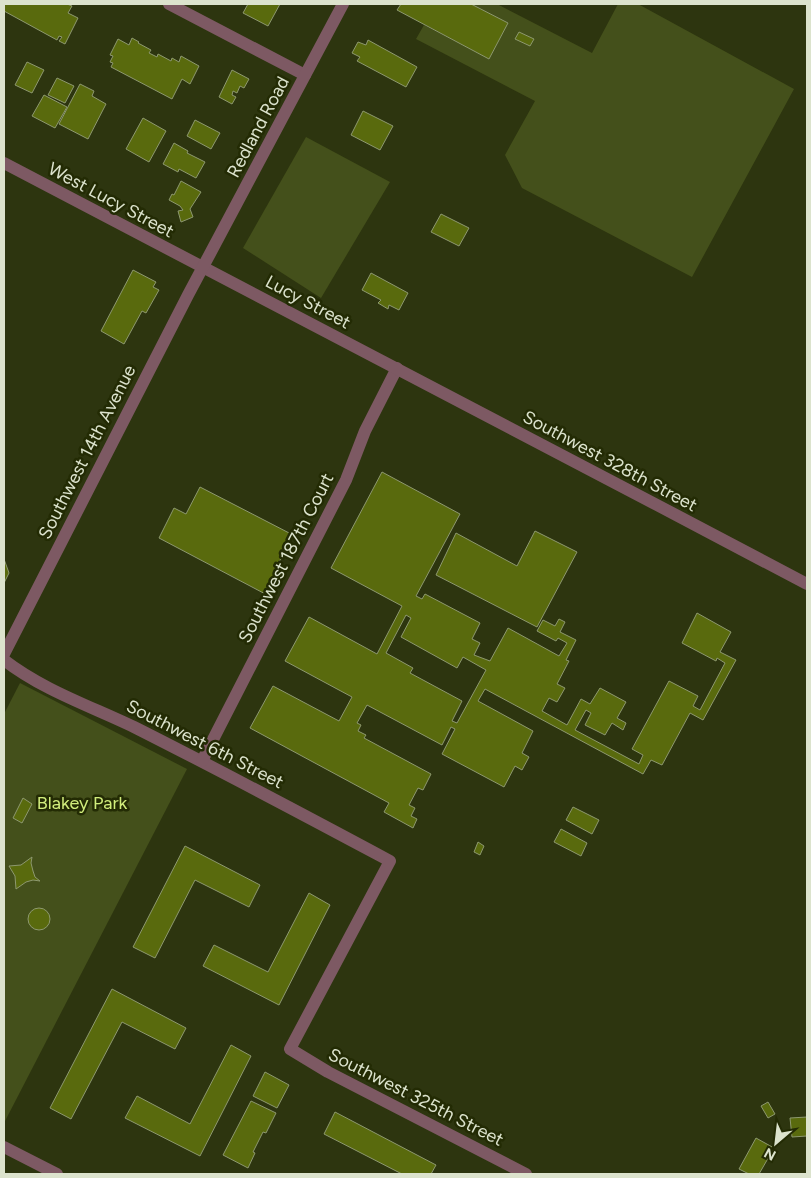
<svg xmlns="http://www.w3.org/2000/svg" width="811" height="1178" viewBox="0 0 811 1178" font-family="Figtree,sans-serif">
	<style>
		.green { fill: #44501b }
		.building { fill: #596a0d; stroke: #8d986f; fill-rule: evenodd }
		.lines { fill: none; stroke-linecap: round; stroke-linejoin: round }
		.minor { stroke: #7d5963; stroke-width: 12 }
		.tertiary { stroke: #7d5963; stroke-width: 12 }
		.labels { text-anchor: middle; stroke-width: 5; stroke-linejoin: round; paint-order: stroke }
		.street-label { font-size: 18px; fill: #dce3cd; stroke: #232b04 }
		.park-label { font-size: 18px; fill: #d1ed7c; stroke: #232b04 }
	</style>
	<rect width="100%" height="100%" fill="#2d350f"/>
	<g class="green">
		<polygon points="471,4 497,4 592,53 618,4 638,4 794,89 692,277 522,188 505,155 535,101 416,39 424,25 489,59 508,23"/>
		<polygon points="306,137 390,182 321,298 243,248"/>
		<polygon points="20,683 187,769 4,1123 4,714"/>
	</g>
	<g class="building">
		<polygon points="4,4 67,4 72,6 68,13 78,18 65,44 59,41 62,37 59,36 57,40 4,11"/>
		<polygon points="248,4 280,4 268,26 243,13"/>
		<polygon points="401,4 471,4 508,23 489,59 397,10"/>
		<polygon points="519,32 534,39 530,46 515,39"/>
		<polygon points="132,38 139,42 138,43 151,50 149,53 157,57 158,54 171,61 172,58 179,62 181,56 199,66 190,84 182,79 172,99 111,67 113,63 110,62 113,56 110,55 118,39 129,45"/>
		<polygon points="368,40 417,67 406,87 357,61 360,57 352,53 358,42 366,45"/>
		<polygon points="27,62 44,70 32,93 15,85"/>
		<polygon points="232,70 249,79 244,88 240,86 237,93 233,91 232,95 236,97 232,104 219,97"/>
		<polygon points="57,78 74,86 65,103 48,95"/>
		<polygon points="80,84 94,91 92,96 106,104 88,139 59,124"/>
		<polygon points="44,95 67,107 55,128 32,116"/>
		<polygon points="363,111 393,126 380,150 351,135"/>
		<polygon points="143,118 166,131 149,162 126,149"/>
		<polygon points="195,120 220,133 211,149 187,136"/>
		<polygon points="174,143 188,151 187,153 205,162 196,178 179,169 178,172 163,164"/>
		<polygon points="181,181 201,192 190,209 193,217 181,222 178,211 183,210 180,206 169,200 172,194 174,195"/>
		<polygon points="441,214 469,228 459,246 431,232"/>
		<polygon points="133,270 156,282 153,287 159,290 146,313 142,311 124,344 101,331"/>
		<polygon points="371,273 408,293 399,310 389,305 388,309 378,303 381,300 362,290"/>
		<path d="M382 472 460 514 416 596 422 599 425 594 480 623 472 639 480 643 474 655 490 661 508 628 559 656 567 643 558 638 556 641 537 631 543 620 555 626 559 619 565 622 560 632 576 640 566 660 569 661 557 684 565 688 557 702 549 698 542 711 567 725 581 699 590 704 600 688 626 702 617 718 626 723 623 730 612 723 605 735 585 725 591 713 586 710 575 730 639 764 643 755 632 749 669 681 698 696 693 706 700 710 725 663 717 658 716 661 682 643 697 613 731 632 720 652 736 660 703 720 690 713 662 765 651 760 643 774 485 689 478 701 533 731 522 753 529 757 522 770 515 766 504 787 442 754 455 729 451 727 442 745 367 705 357 723 361 725 358 731 366 735 364 738 431 774 423 790 418 788 409 805 415 808 411 816 417 819 413 828 384 812 389 803 250 728 273 686 339 721 352 697 285 661 309 617 377 654 402 606 331 568ZM406 615 411 618 401 637 457 668 463 657 486 670 457 723 452 721 462 701 410 673 413 668 386 653Z"/>
		<polygon points="200,487 293,535 276,568 284,572 271,597 159,538 174,508 186,514"/>
		<polygon points="535,531 577,552 537,627 436,575 456,533 517,566"/>
		<polygon points="4,559 9,573 4,583"/>
		<polygon points="23,798 32,804 22,823 13,818"/>
		<polygon points="573,807 599,820 592,834 566,820"/>
		<polygon points="561,829 587,843 581,856 554,842"/>
		<polygon points="478,842 484,846 480,855 474,852"/>
		<polygon points="185,846 260,885 249,907 195,880 155,958 133,947"/>
		<polygon points="32,857 31,863 33,871 35,877 40,881 33,880 26,882 16,889 15,876 9,866 21,865"/>
		<polygon points="309,893 330,905 279,1005 203,966 214,945 268,972"/>
		<circle cx="39" cy="919" r="11"/>
		<polygon points="112,989 186,1028 175,1049 122,1022 71,1119 50,1108"/>
		<polygon points="231,1045 251,1056 200,1156 125,1118 137,1096 190,1124"/>
		<polygon points="265,1072 289,1085 277,1108 253,1096"/>
		<polygon points="251,1101 276,1113 266,1133 263,1132 253,1152 255,1153 248,1168 223,1155"/>
		<polygon points="768,1102 775,1114 768,1118 761,1106"/>
		<polygon points="335,1112 436,1165 431,1174 402,1174 324,1134"/>
		<polygon points="807,1117 807,1136 792,1137 790,1118"/>
		<polygon points="756,1138 774,1148 759,1174 749,1174 739,1169"/>
	</g>
	<g class="lines">
		<g class="minor">
			<polyline points="169,4 305,75"/>
			<path d="M4 660C44 691 93 707 138 729 223 772 306 816 390 861L290 1049 328 1072 526 1174"/>
			<polyline points="202,761 346,480 365,431 397,368"/>
			<polyline points="4,1147 57,1174"/>
		</g>
		<g class="tertiary">
			<polyline points="4,163 657,505 807,584"/>
			<polyline points="4,654 188,295 343,4"/>
		</g>
	</g>
	<g class="labels">
		<g class="street-label">
			<text transform="translate(258 127) rotate(-62)" y="6">Redland Road</text>
			<text transform="translate(111 200) rotate(28)" y="6">West Lucy Street</text>
			<text transform="translate(308 302) rotate(28)" y="6">Lucy Street</text>
			<text transform="translate(87 452) rotate(-63)" y="6">Southwest 14th Avenue</text>
			<text transform="translate(610 461) rotate(28)" y="6">Southwest 328th Street</text>
			<text transform="translate(286 558) rotate(-63)" y="6">Southwest 187th Court</text>
			<text transform="translate(205 744) rotate(27)" y="6">Southwest 6th Street</text>
			<text transform="translate(416 1097) rotate(27)" y="6">Southwest 325th Street</text>
		</g>
		<g class="park-label">
			<text x="82" y="809">Blakey Park</text>
		</g>
	</g>
	<rect width="811" height="1178" fill="none" stroke="#dce3cd" stroke-width="10"/>
	<g transform="translate(776 1143) rotate(208)" stroke="#232b04" stroke-width="4" paint-order="stroke">
	<path d="M0-4L9 19L0 12L-9 19Z" fill="#dce3cd"/>
	<text y="-8" font-size="14" font-weight="bold" text-anchor="middle" fill="#dce3cd">N</text>
	</g>
</svg>
